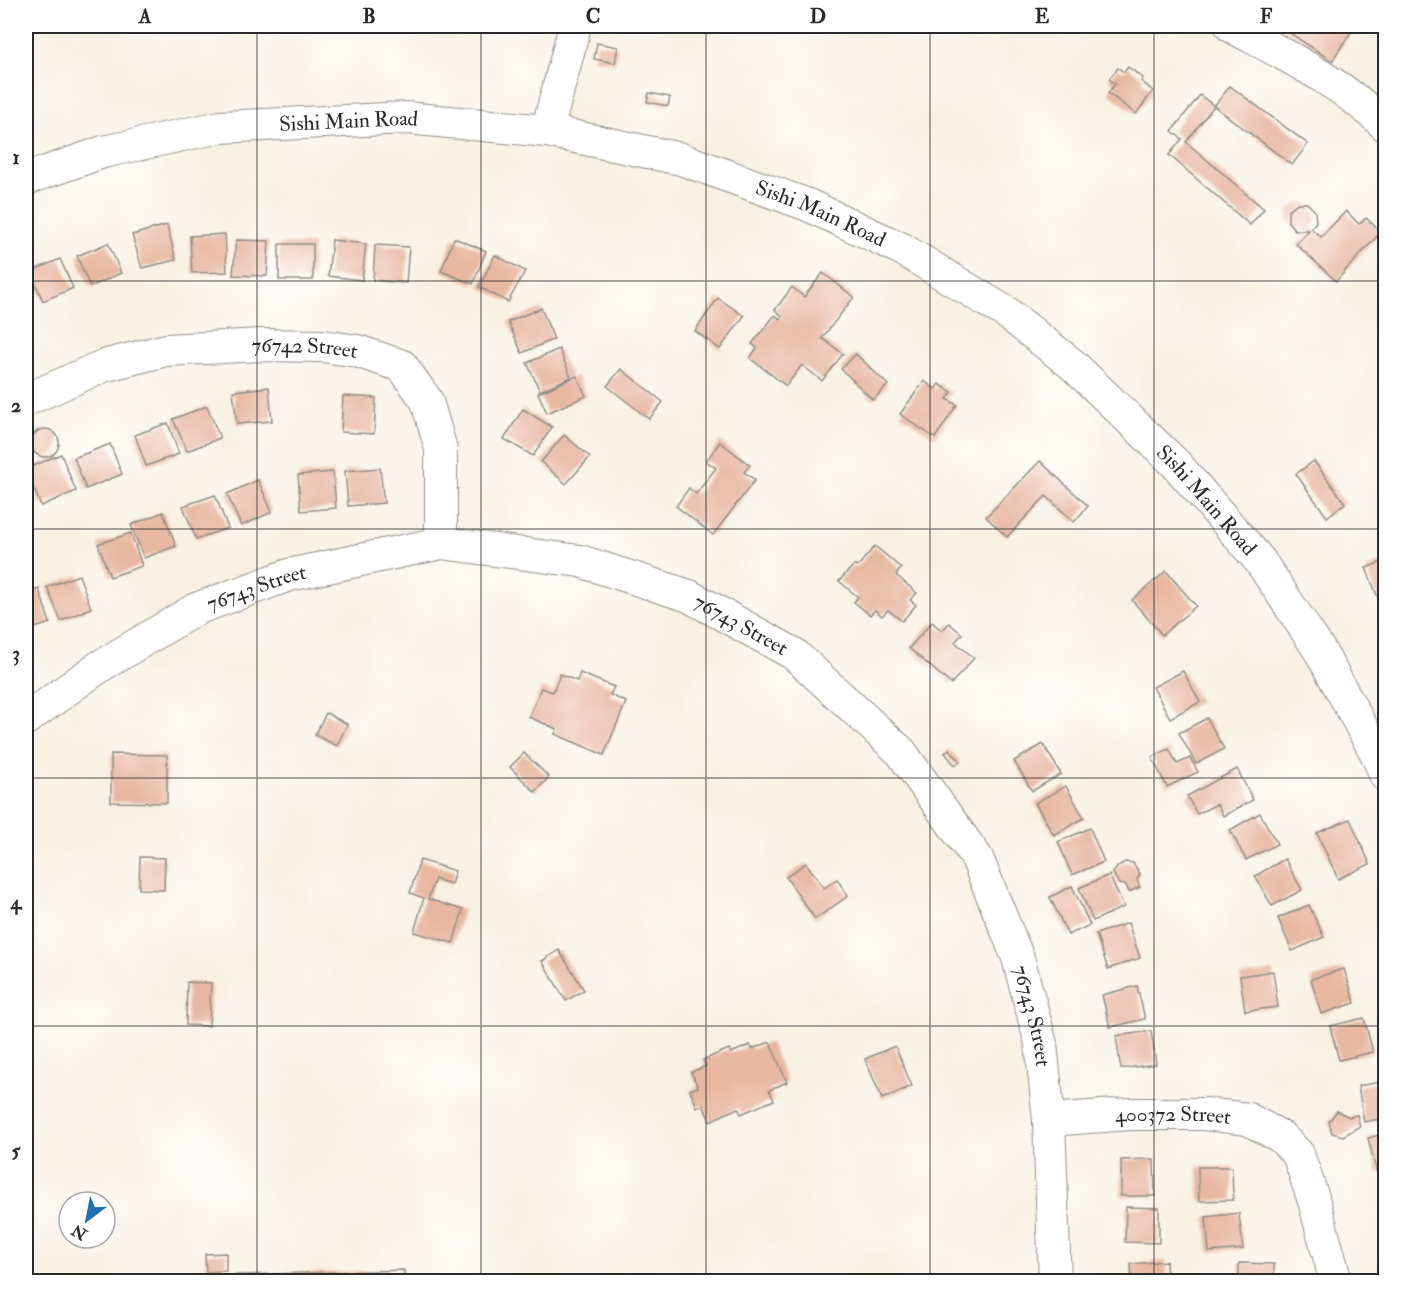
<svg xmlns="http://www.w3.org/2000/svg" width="1411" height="1307" viewBox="0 0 1411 1307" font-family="'IM FELL Double Pica',serif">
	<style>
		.building { fill: #e8b7a1 }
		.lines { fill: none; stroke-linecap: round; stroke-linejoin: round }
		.minor-casing { stroke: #928e87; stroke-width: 34 }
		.minor { stroke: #fff; stroke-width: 32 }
		.grid { fill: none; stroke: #2b2b2b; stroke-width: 1.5; stroke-opacity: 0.55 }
		.labels { text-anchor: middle; stroke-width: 5; stroke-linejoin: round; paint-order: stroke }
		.street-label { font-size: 21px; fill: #2b2b2b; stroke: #fff }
		.neatline { fill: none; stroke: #2b2b2b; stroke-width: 2 }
		.grid-label { font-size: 20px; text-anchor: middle; font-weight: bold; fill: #2b2b2b }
	</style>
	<rect width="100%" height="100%" fill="#fff"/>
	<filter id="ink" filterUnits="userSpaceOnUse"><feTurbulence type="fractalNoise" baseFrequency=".0167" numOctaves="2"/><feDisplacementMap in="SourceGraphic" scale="12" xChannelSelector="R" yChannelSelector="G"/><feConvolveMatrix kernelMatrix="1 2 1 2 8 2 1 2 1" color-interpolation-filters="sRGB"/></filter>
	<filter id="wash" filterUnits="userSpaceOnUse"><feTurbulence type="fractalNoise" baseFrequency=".008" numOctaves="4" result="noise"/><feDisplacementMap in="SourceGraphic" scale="24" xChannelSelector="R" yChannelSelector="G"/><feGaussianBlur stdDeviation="1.35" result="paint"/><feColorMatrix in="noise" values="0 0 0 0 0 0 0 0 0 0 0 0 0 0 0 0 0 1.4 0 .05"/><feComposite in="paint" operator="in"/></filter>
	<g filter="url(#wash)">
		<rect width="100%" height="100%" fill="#f8f1e3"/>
		<g id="blocks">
			<g class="building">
				<polygon points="1279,26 1355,26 1332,61"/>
				<polygon points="597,43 618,47 615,63 594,59"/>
				<polygon points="1128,67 1143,78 1141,81 1153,91 1136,114 1108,93 1115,84 1109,79 1118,68 1124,72"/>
				<polygon points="1230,86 1308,144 1292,165 1214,106"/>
				<polygon points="649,93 670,97 668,106 647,102"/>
				<polygon points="1200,95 1214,106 1186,142 1264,209 1250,225 1169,155 1182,139 1172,131"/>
				<polygon points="1298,203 1307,203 1315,211 1316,222 1311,228 1321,237 1346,211 1359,224 1366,218 1381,232 1336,281 1296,244 1309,230 1295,230 1288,222 1288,210"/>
				<polygon points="167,225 176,260 142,268 132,235"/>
				<polygon points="225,234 227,272 192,273 190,236"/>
				<polygon points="454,238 486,251 473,284 441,271"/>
				<polygon points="236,240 269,241 267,276 233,275"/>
				<polygon points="332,240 366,244 362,280 328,276"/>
				<polygon points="108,243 121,273 90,287 77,256"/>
				<rect x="279" y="244" width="34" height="36"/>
				<polygon points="375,245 409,247 406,283 373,280"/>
				<polygon points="495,255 525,271 508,302 479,287"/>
				<polygon points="60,259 73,288 43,301 30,272"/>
				<polygon points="823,273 854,297 822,338 843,354 822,381 802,365 786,386 750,358 757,348 752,344 775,315 780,319 782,316 775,310 792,287 804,297"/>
				<polygon points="718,298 744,316 720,349 695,331"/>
				<polygon points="541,308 554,339 522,353 508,322"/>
				<polygon points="559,349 571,377 540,391 527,363"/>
				<polygon points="856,354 888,385 873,400 841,369"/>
				<polygon points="621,369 663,402 649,419 607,386"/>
				<polygon points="577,376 586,396 547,413 538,393"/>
				<polygon points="924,381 935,389 939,384 952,392 947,399 957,405 935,438 900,414"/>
				<polygon points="269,387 272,421 237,424 233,391"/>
				<polygon points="343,396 376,398 374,434 341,432"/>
				<polygon points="207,406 220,438 187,451 173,419"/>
				<polygon points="523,409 552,427 533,456 504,439"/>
				<polygon points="168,423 179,454 146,466 135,435"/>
				<circle cx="45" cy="443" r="14"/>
				<polygon points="564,435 590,457 566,484 541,462"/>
				<polygon points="720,442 750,465 744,472 755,480 713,535 676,506 689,488 696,494 716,468 706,461"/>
				<polygon points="110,444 122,474 86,489 74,458"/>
				<polygon points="61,454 76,491 41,506 26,469"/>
				<polygon points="1040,461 1088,506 1074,522 1046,496 1007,537 986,517"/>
				<polygon points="1314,461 1345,503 1327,517 1296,474"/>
				<polygon points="380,468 384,503 348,506 345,471"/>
				<polygon points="333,472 336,508 301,511 298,475"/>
				<polygon points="258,480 272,512 241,526 227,494"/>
				<polygon points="215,495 228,528 196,539 183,506"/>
				<polygon points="163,512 176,546 144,558 131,525"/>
				<polygon points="131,533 142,566 110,577 98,544"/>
				<polygon points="875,546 901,568 896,575 917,593 910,600 916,605 902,621 888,610 882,616 875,610 870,615 854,602 858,597 839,581 854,565 857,567"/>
				<polygon points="1382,562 1386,570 1386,603 1381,605 1366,568"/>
				<polygon points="1166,571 1196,606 1162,635 1132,600"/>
				<polygon points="79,575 91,608 61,621 47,587"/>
				<polygon points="39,589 50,623 26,631 26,594"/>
				<polygon points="932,622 942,631 949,623 962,634 955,642 974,658 951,684 909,648"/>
				<polygon points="1183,671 1200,702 1170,718 1153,687"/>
				<polygon points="580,673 614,687 610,695 626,702 604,755 555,734 557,729 529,717 541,688 553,692 560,674 577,681"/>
				<polygon points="326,713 347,724 337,746 315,735"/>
				<polygon points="1207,718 1224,749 1196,764 1179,733"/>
				<polygon points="1043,744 1061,774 1032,791 1014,761"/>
				<polygon points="949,749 960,761 955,765 945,753"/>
				<polygon points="1169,749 1177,764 1190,758 1198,772 1167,787 1152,757"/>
				<polygon points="524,753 549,777 535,792 510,767"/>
				<polygon points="111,754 167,755 167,803 111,802"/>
				<polygon points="1237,769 1253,800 1223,816 1217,804 1197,814 1187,796"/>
				<polygon points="1066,786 1084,818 1054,835 1035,803"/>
				<polygon points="1260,813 1277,844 1246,860 1230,830"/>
				<polygon points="1350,819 1370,864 1338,879 1317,833"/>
				<polygon points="1090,828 1104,862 1072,875 1058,842"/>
				<polygon points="140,857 165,858 164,890 139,889"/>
				<polygon points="1285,859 1302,890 1272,906 1255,876"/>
				<polygon points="420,860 455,871 451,884 435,879 428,899 463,910 453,943 414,932 424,898 410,893"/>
				<polygon points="1125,862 1133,863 1140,874 1137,880 1140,887 1129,892 1126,885 1119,884 1113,873 1118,866"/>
				<polygon points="806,863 824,888 837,879 848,896 815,919 786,877"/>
				<polygon points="1109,875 1124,907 1093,921 1079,888"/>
				<polygon points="1072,886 1090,925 1068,935 1050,897"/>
				<polygon points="1309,905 1324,937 1292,951 1278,918"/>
				<polygon points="1128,923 1140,958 1108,969 1096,934"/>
				<polygon points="559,950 584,990 566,1001 542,961"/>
				<polygon points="1344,969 1355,1003 1321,1014 1311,979"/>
				<polygon points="1273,971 1278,1007 1245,1011 1240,976"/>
				<polygon points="187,982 211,983 209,1026 186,1025"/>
				<polygon points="1137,986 1145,1019 1110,1027 1102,995"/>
				<polygon points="1364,1018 1373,1052 1339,1060 1330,1026"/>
				<polygon points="1151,1031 1156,1064 1121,1069 1116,1036"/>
				<polygon points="770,1042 787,1082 769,1090 774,1100 741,1114 738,1108 710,1121 703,1105 697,1107 690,1090 698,1087 691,1072 706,1066 703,1060 729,1049 731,1053 750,1045 752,1049"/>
				<polygon points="895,1046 912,1086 882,1099 865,1059"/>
				<polygon points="1386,1081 1386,1118 1364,1122 1358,1086"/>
				<polygon points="1337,1111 1349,1117 1357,1115 1360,1126 1343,1136 1332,1133 1329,1121"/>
				<polygon points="1386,1133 1386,1171 1377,1173 1368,1138"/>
				<polygon points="1154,1159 1155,1196 1121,1196 1121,1160"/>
				<polygon points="1198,1167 1232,1167 1233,1200 1199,1201"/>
				<polygon points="1126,1207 1159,1208 1159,1243 1125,1242"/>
				<polygon points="1239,1213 1243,1249 1209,1252 1206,1217"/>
				<polygon points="226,1253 226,1271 206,1272 205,1254"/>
				<polygon points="1166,1261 1167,1282 1132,1282 1131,1264"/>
				<polygon points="1239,1263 1274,1264 1274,1282 1239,1282"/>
				<polygon points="404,1270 404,1282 204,1282 204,1276"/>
			</g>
		</g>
	</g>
	<g filter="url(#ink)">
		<use href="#blocks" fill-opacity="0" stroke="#928e87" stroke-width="1.5"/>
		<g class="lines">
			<defs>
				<g id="minor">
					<path d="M1231 26C1284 55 1342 82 1386 126"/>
					<polyline points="547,131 575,26"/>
					<path id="s1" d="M26 179 103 152 220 127 406 118 547 131 681 159 808 205 902 249 1007 313 1073 365 1176 464 1260 561 1320 651 1376 753 1386 776"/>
					<path id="s2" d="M26 400 103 366 166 350 261 345 323 346 357 351 402 366 427 401 441 449V543"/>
					<path id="s3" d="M26 719 99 667 196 609 289 575 441 543 580 561 689 596 794 654 901 752 977 858 1018 958 1041 1044 1049 1120 1055 1282"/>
					<path id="s4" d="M1049 1120 1130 1114H1204L1248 1119 1281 1137 1298 1154 1314 1201 1336 1282"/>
				</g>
			</defs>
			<use href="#minor" class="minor-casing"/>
			<use href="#minor" class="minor"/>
		</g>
	</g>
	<path class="grid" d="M257 26V1282M481 26V1282M706 26V1282M930 26V1282M1154 26V1282M26 281H1386M26 529H1386M26 778H1386M26 1026H1386"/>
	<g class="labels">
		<g class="street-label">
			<text dy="7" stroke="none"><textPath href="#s1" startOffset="330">Sishi Main Road</textPath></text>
			<text dy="7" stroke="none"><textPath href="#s1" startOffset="816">Sishi Main Road</textPath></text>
			<text dy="7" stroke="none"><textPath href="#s2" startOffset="288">76742 Street</textPath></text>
			<text dy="7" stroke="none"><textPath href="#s1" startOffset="1302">Sishi Main Road</textPath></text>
			<text dy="7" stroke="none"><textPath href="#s3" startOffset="267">76743 Street</textPath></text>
			<text dy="7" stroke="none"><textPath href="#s3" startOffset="771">76743 Street</textPath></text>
			<text dy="7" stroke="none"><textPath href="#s3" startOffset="1275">76743 Street</textPath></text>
			<text dy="7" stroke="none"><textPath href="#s4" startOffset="124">400372 Street</textPath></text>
		</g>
	</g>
	<rect width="1411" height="1307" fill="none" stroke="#fff" stroke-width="66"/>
	<g transform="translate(87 1220) rotate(212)"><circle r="28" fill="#ffffff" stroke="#aaaaaa" stroke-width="1.5"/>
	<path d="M0-4.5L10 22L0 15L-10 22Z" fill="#1f6fb2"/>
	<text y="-9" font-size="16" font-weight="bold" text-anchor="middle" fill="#2b2b2b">N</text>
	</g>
	<rect x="33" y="33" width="1345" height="1241" class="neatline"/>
	<g class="grid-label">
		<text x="145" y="23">A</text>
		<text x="369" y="23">B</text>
		<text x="593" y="23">C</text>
		<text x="818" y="23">D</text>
		<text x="1042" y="23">E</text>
		<text x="1266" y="23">F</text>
		<text x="16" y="164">1</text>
		<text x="16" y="412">2</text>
		<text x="16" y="660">3</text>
		<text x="16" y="909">4</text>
		<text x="16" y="1157">5</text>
	</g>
</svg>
